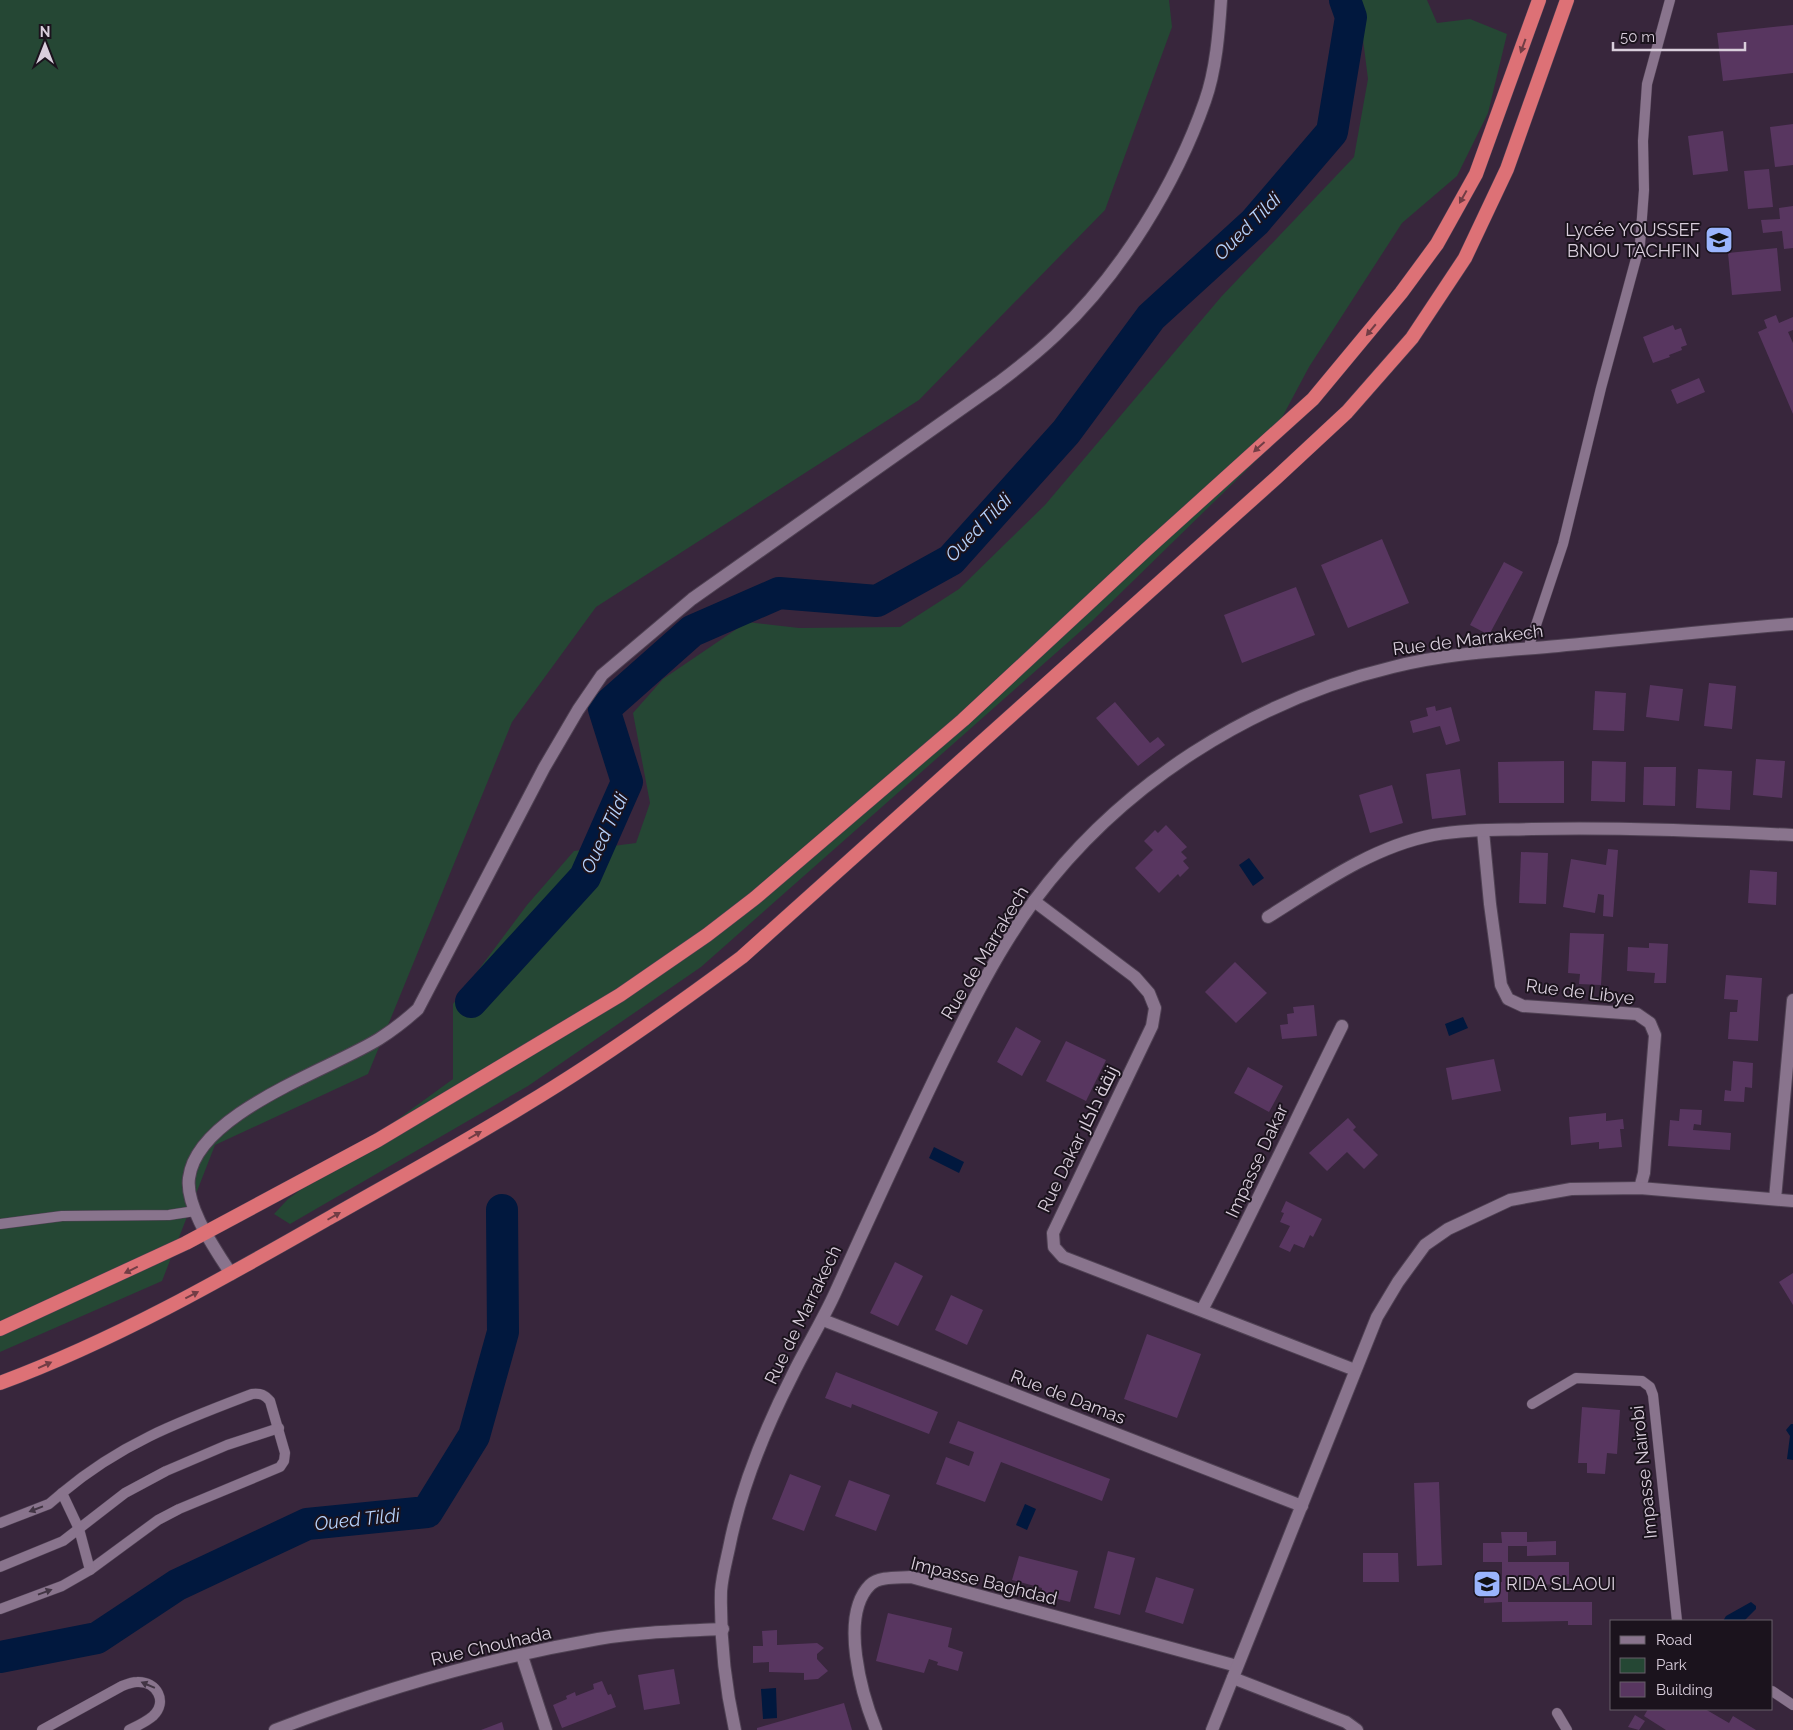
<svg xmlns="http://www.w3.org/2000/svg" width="1793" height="1730" viewBox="0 0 1793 1730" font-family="Raleway,Cairo,sans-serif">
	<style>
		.green { fill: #254734 }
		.water { fill: #01183e }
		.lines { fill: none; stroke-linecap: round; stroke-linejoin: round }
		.river { stroke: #01183e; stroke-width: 32 }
		.building { fill: #583660 }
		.service-casing { stroke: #4f4153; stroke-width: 11 }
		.minor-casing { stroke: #4f4153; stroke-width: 14 }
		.tertiary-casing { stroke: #4f4153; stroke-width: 14 }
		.trunk-casing { stroke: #4f4153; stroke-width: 15 }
		.service { stroke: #89748d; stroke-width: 10 }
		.minor { stroke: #89748d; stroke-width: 12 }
		.tertiary { stroke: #89748d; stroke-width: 12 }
		.trunk { stroke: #dd7176; stroke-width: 14 }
		.oneway { fill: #723d45 }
		.oneway2 { fill: #423544 }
		.labels { text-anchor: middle; stroke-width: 4; stroke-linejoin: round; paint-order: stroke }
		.poi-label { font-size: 18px; fill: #d9cedc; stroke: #1b131d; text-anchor: end }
		.street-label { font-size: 18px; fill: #d9cedc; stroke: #1b131d }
		.water-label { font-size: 19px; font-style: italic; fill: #b6d2fc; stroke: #1b131d }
	</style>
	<rect width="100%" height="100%" fill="#38263c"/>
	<g class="green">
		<polygon points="0,0 1169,0 1172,27 1105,210 919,400 596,607 512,722 368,1074 215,1145 162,1281 0,1352"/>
		<polygon points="1358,0 1427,0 1437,23 1470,19 1507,34 1488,113 1457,176 1402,223 1309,367 1262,455 1091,622 701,967 528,1086 290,1224 274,1214 288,1199 453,1079 453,1004 527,905 574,851 636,843 650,803 633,713 663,679 747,622 799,628 900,627 959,589 1045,505 1221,297 1354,157 1368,79"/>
	</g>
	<g class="water">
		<polygon points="1249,858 1264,878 1253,886 1239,865"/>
		<polygon points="1463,1017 1468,1028 1449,1036 1445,1024"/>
		<polygon points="934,1147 964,1162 959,1173 929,1158"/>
		<polygon points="1791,1424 1793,1424 1793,1460 1787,1459 1790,1436 1786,1430"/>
		<polygon points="1025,1504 1036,1509 1027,1530 1016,1525"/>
		<polygon points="1751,1602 1756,1606 1756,1609 1744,1621 1723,1621 1726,1616"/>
		<polygon points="776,1688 777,1718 763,1719 761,1689"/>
	</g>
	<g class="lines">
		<g class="river">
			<polyline points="471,1002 585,877 627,782 604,709 692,631 779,593 877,601 951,560 1066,432 1151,317 1255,222 1332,132 1351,17 1345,0"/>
			<polyline points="0,1657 97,1638 177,1585 307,1524 427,1512 474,1436 503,1332 502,1210"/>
		</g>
	</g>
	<g class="building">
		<polygon points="1793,25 1793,73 1723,81 1717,33"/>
		<polygon points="1793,124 1793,165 1775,167 1770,127"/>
		<polygon points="1723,131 1728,171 1693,175 1688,136"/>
		<polygon points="1769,169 1773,207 1748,209 1744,171"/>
		<polygon points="1793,206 1793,248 1784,249 1782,231 1763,233 1761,220 1780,219 1779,208"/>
		<polygon points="1777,248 1781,291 1732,295 1728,253"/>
		<polygon points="1776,315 1779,323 1793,317 1793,330 1788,332 1793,343 1793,414 1758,332 1767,328 1764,320"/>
		<polygon points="1673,325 1675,330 1681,328 1687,345 1681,347 1682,350 1669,355 1670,357 1653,363 1643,337"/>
		<polygon points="1699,378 1705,392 1677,404 1671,390"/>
		<polygon points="1382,539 1409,603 1348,628 1321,565"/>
		<polygon points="1504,562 1523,572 1489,635 1470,625"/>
		<polygon points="1296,587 1315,635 1242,663 1224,615"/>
		<polygon points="1709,683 1736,686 1732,729 1704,726"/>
		<polygon points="1650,685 1683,689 1679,721 1646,717"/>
		<polygon points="1595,691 1626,693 1624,731 1593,730"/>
		<polygon points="1115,702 1150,743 1158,737 1165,745 1138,766 1096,718"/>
		<polygon points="1435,706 1436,711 1451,707 1460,741 1446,745 1440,726 1413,733 1410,721 1428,716 1426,708"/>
		<polygon points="1756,759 1785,761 1782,798 1753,795"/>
		<polygon points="1564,761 1564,803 1499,803 1498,762"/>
		<polygon points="1592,761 1626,762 1625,802 1591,801"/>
		<polygon points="1644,767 1676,767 1675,806 1643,805"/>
		<polygon points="1460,769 1466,815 1432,819 1426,774"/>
		<polygon points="1698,769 1732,771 1730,810 1696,808"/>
		<polygon points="1392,785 1403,823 1370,833 1359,795"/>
		<polygon points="1166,825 1187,847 1181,852 1187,858 1183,861 1189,868 1180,877 1178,874 1159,893 1135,868 1153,850 1144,841 1155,830 1158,833"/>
		<polygon points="1608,849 1618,850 1613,917 1603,916 1604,895 1598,894 1595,913 1563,907 1571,859 1606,865"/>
		<polygon points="1521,852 1548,853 1546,904 1519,903"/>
		<polygon points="1750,870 1777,872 1776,905 1748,903"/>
		<polygon points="1570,933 1604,934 1601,985 1579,984 1580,974 1568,973"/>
		<polygon points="1649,943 1668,944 1666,983 1654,983 1655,973 1627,971 1628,947 1649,948"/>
		<polygon points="1235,962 1267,993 1236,1023 1205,992"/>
		<polygon points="1726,975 1762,978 1758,1041 1728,1039 1730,1012 1737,1012 1738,1000 1724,999"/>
		<polygon points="1314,1005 1317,1036 1282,1039 1280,1025 1288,1024 1287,1014 1294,1013 1293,1007"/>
		<polygon points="1016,1027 1041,1041 1022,1076 997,1062"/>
		<polygon points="1066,1041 1106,1060 1086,1101 1046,1081"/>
		<polygon points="1494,1059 1501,1091 1452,1100 1446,1068"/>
		<polygon points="1733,1061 1753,1063 1752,1088 1745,1087 1744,1102 1724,1101 1725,1090 1731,1091"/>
		<polygon points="1248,1067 1283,1086 1269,1112 1234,1093"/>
		<polygon points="1680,1109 1702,1110 1701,1125 1694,1124 1693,1130 1731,1133 1730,1150 1668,1146 1670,1120 1679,1121"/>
		<polygon points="1606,1113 1606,1121 1623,1119 1624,1129 1620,1129 1622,1147 1599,1149 1599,1142 1571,1145 1569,1117"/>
		<polygon points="1348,1118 1356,1127 1353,1130 1378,1155 1364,1169 1347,1152 1327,1171 1309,1153"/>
		<polygon points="1286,1201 1322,1219 1313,1237 1310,1235 1304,1248 1294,1244 1290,1252 1279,1247 1290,1226 1280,1222 1284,1213 1281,1212"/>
		<polygon points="895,1262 923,1276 898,1326 870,1313"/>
		<polygon points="1793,1273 1793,1305 1779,1282"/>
		<polygon points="951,1295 983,1310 967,1345 935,1330"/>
		<polygon points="1147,1334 1201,1354 1177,1418 1124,1399"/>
		<polygon points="836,1372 938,1412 929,1434 852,1404 851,1408 825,1398"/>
		<polygon points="1582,1407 1620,1410 1617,1454 1607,1453 1605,1474 1587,1473 1587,1463 1578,1463"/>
		<polygon points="958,1421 1110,1479 1102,1501 1001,1462 985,1502 936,1484 946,1457 969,1466 974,1452 949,1443"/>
		<polygon points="790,1474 821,1486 804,1531 772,1519"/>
		<polygon points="849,1480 890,1495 876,1531 835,1516"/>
		<polygon points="1439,1482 1442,1565 1417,1566 1414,1483"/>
		<polygon points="1501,1532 1527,1532 1527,1542 1556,1541 1556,1555 1527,1556 1527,1546 1508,1546 1508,1562 1569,1562 1569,1584 1527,1585 1527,1581 1508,1581 1508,1602 1592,1602 1592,1625 1568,1625 1568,1621 1502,1622 1502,1602 1484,1603 1484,1582 1502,1582 1502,1562 1483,1562 1483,1543 1502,1543"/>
		<polygon points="1108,1551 1135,1558 1120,1615 1094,1608"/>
		<polygon points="1363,1553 1398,1553 1399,1582 1363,1582"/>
		<polygon points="1019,1556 1078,1571 1070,1602 1041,1595 1042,1588 1012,1580"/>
		<polygon points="1156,1577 1194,1589 1183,1624 1145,1612"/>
		<polygon points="888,1613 952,1628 948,1647 963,1652 958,1671 937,1665 938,1662 929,1659 924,1673 876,1661"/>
		<polygon points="777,1630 777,1645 817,1643 824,1648 817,1654 817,1659 828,1671 818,1679 804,1680 804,1673 769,1672 769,1662 753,1663 753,1646 763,1646 762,1631"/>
		<polygon points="674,1669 680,1704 644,1710 638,1675"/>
		<polygon points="602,1681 608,1695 611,1694 616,1707 562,1728 553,1705 567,1699 566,1696 575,1692 576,1696 594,1689 593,1684"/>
		<polygon points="844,1703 852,1730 757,1730 757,1728"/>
		<polygon points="1648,1709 1705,1709 1729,1723 1733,1716 1756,1730 1666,1730 1644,1716"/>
		<polygon points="1635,1715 1645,1721 1639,1730 1628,1727"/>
		<polygon points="502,1722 504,1730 481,1730"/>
	</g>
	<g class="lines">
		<defs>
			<g id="service">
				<polyline points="1528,649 1563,544 1601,388 1640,244 1644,190 1643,141 1647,84 1670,0"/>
				<polyline points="0,1224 62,1216 169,1215 195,1211"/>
				<polyline points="1532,1404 1576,1378 1642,1381 1650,1387 1653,1395 1677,1621"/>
				<path d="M62 1493C121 1443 181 1421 252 1394 261 1393 265 1395 270 1401L285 1453 284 1461 280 1467 179 1509 158 1520 90 1570"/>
				<polyline points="0,1523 49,1504 62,1493 79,1529 90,1570 62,1586 0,1609"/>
				<polyline points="0,1567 63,1541 125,1493 166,1471 227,1445 279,1428"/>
				<polyline points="1772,1691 1793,1705"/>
				<polyline points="1557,1713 1567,1730"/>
				<path d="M42 1730 122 1686C127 1684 132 1682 137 1682 157 1681 168 1702 153 1716 146 1722 137 1726 129 1730"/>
			</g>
			<g id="minor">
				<polyline points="1483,831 1490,904 1501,985 1508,999 1523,1006 1637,1014 1650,1023 1655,1035 1644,1173 1640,1188"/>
				<polyline points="1034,901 1135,977 1149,993 1155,1008 1152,1026 1053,1233 1054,1247 1063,1257 1355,1370"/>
				<path d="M1268 917C1319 885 1372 847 1433 835 1465 829 1499 830 1532 829 1619 827 1706 831 1793 835"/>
				<polyline points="1775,1199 1793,1000"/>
				<path d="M231 1274C216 1250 185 1207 189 1178 197 1113 329 1070 379 1039 393 1030 406 1020 418 1009L544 768 578 710 602 675 692 599 998 383C1018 368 1038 352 1056 335 1121 274 1176 184 1205 101 1216 70 1219 32 1221 0"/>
				<path d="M1202 1310C1251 1216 1295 1121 1342 1026"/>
				<polyline points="823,1320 1302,1506"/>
				<polyline points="522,1656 546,1730"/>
				<polyline points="1233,1678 1346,1722 1357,1730"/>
				<path d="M275 1730C379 1690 488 1658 598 1639 639 1632 682 1631 723 1629"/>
				<path d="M876 1730C862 1695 839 1616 870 1585 879 1576 899 1578 911 1577L1237 1666"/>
				<polyline points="1212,1730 1377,1317 1398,1282 1425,1245 1448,1229 1510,1200 1571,1189 1640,1188 1793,1201"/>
			</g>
			<path id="tertiary" d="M735 1730C725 1685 720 1638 721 1591 722 1577 726 1562 729 1548 741 1487 764 1431 792 1376 806 1347 823 1320 836 1291 871 1214 906 1137 943 1061 970 1006 998 950 1034 901 1121 784 1251 701 1393 667 1447 653 1503 651 1558 646 1636 639 1714 630 1793 624"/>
			<g id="trunk">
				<polyline points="0,1329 186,1243 378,1140 620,995 707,935 755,898 963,720 1147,549 1313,399 1401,293 1437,244 1476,174 1539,0"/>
				<path d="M0 1383C116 1340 224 1278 331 1217 396 1180 462 1144 525 1105 600 1060 672 1009 742 957L1276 478 1347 412 1412 338 1465 258 1507 169 1567 0"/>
			</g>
		</defs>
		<use href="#service" class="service-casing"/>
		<use href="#minor" class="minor-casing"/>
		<use href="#tertiary" class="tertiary-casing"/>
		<use href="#trunk" class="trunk-casing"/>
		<use href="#service" class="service"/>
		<use href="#minor" class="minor"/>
		<use href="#tertiary" class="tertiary"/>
		<use href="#trunk" class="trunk"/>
	</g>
	<defs><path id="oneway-solid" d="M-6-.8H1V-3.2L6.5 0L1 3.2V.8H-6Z" transform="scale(1.25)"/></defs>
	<g class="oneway">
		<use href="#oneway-solid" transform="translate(1523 46) rotate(110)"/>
		<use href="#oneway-solid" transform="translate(1463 197) rotate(119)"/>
		<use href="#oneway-solid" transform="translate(1371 330) rotate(130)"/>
		<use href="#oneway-solid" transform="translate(1259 447) rotate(138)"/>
		<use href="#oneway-solid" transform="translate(475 1135) rotate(-30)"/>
		<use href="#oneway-solid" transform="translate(334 1216) rotate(-30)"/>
		<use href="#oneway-solid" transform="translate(131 1270) rotate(154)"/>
		<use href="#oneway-solid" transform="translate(192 1295) rotate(-27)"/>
		<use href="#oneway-solid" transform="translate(45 1365) rotate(-24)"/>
	</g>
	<g class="oneway2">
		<use href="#oneway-solid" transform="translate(36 1509) rotate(159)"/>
		<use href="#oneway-solid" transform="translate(45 1592) rotate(-20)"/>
		<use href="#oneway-solid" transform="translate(148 1685) rotate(-157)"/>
	</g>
	<defs>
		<symbol id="school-square" viewBox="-11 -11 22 22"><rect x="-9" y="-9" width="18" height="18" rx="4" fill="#9ab5fd" stroke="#1b131d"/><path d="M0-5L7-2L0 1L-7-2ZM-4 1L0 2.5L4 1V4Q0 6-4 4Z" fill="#111"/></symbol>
	</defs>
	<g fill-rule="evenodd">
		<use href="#school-square" x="1703" y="224" width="32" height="32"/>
		<use href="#school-square" x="1471" y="1568" width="32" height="32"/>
	</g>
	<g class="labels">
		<g class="poi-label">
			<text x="1700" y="236">Lycée YOUSSEF<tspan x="1700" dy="21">BNOU TACHFIN</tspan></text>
			<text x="1506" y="1590" text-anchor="start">RIDA SLAOUI</text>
		</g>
		<g class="street-label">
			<text transform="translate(1468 640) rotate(-7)" y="6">Rue de Marrakech</text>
			<text transform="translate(985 953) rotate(-59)" y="6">Rue de Marrakech</text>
			<text transform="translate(1580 992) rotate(7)" y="6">Rue de Libye</text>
			<text transform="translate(1078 1139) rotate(-64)" y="6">Rue Dakar زنقة داكار</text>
			<text transform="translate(1257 1161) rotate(-65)" y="6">Impasse Dakar</text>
			<text transform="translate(803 1315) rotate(-64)" y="6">Rue de Marrakech</text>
			<text transform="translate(1068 1397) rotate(21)" y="6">Rue de Damas</text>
			<text transform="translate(1644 1472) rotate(-96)" y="6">Impasse Nairobi</text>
			<text transform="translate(984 1581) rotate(14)" y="6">Impasse Baghdad</text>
			<text transform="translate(491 1646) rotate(-13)" y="6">Rue Chouhada</text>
		</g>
		<g class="water-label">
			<text transform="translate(1247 226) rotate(-45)" y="7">Oued Tildi</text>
			<text transform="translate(978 527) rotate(-46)" y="7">Oued Tildi</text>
			<text transform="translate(604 833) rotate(-65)" y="7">Oued Tildi</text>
			<text transform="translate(357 1519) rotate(-6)" y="7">Oued Tildi</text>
		</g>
	</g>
	<rect x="1610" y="1620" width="162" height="90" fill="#1b131d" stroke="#675e69"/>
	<rect x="1620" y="1636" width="25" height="8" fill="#89748d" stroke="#675e69"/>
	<text x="1656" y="1645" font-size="15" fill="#d9cedc">Road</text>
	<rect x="1620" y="1658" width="25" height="15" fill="#254734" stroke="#675e69"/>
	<text x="1656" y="1670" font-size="15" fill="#d9cedc">Park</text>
	<rect x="1620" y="1682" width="25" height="15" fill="#583660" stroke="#675e69"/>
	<text x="1656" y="1695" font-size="15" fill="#d9cedc">Building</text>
	<g transform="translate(45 45)" stroke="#1b131d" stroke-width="4" paint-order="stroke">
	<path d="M0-4L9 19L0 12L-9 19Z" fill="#d9cedc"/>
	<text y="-8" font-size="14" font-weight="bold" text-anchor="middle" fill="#d9cedc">N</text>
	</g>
	<path d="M1613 42v8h132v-8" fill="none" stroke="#d9cedc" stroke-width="2.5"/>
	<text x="1620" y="42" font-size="15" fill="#d9cedc" stroke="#1b131d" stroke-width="4" paint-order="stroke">50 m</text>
</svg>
